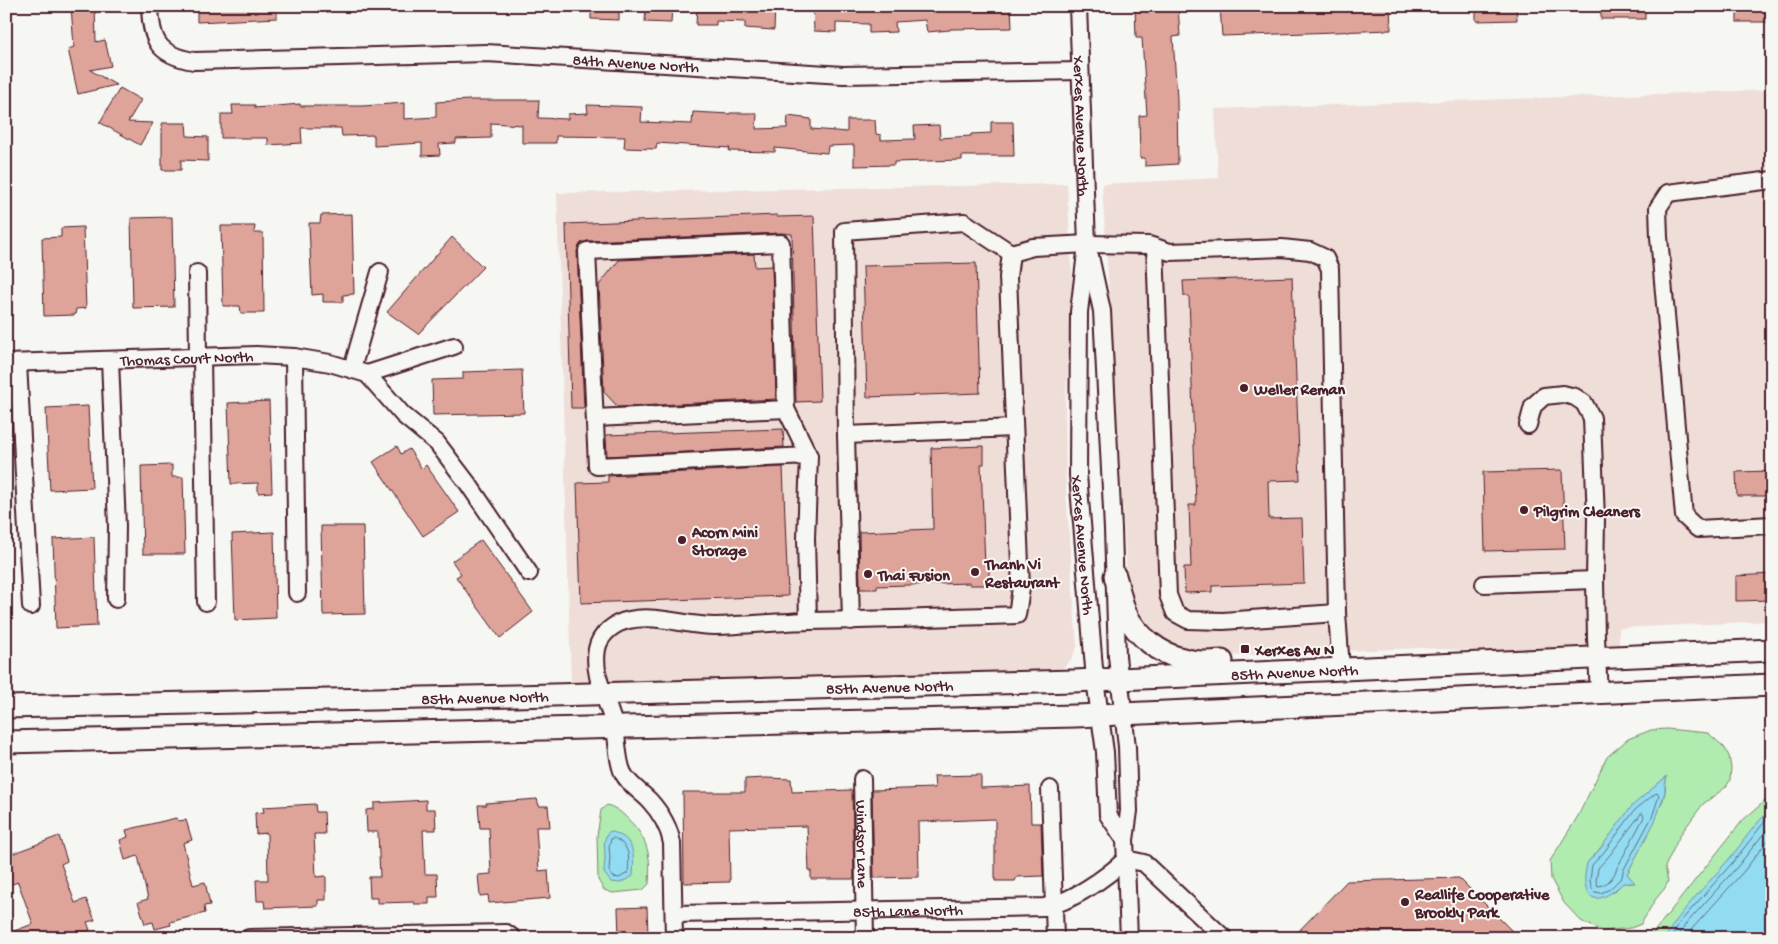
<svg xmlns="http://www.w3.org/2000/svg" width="1778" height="944" viewBox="0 0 1778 944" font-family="'Gochi Hand',sans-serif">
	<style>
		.built { fill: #efddd8 }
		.green { fill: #b0ebb0; stroke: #7d856e; fill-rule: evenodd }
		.water { fill: #91dcf2; stroke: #7590a2 }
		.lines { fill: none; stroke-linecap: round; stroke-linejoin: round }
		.shore { stroke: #666b7b; stroke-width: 1 }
		.building { fill: #dea49a; stroke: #4a1f2b }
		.minor-casing { stroke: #4a1f2b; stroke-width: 20 }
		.major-casing { stroke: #4a1f2b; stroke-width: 25 }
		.minor { stroke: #f6f6f2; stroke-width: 16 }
		.major { stroke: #f6f6f2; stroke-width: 21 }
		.poi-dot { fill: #4a1f2b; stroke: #f6f6f2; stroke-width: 2 }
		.labels { text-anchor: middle; stroke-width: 4; stroke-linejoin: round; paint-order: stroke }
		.street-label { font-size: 16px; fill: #4a1f2b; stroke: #f6f6f2 }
		.poi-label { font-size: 16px; font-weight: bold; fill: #4a1f2b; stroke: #f6f6f2; text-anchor: start }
	</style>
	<rect width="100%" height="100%" fill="#f6f6f2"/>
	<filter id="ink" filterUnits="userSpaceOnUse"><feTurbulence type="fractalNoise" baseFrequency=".02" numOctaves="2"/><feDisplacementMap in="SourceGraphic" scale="10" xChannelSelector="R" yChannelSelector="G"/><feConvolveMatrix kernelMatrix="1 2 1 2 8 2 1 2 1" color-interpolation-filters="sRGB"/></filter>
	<g filter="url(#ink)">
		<g class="built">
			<polygon points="1772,90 1772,621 1619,628 1619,648 1503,652 1420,648 1198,657 1168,648 1149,629 1132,605 1128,590 1102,184 1218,178 1215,109"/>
			<polygon points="1067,184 1073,294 1065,405 1066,491 1077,647 1072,658 1063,668 1045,672 571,682 557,193"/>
		</g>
		<g class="green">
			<path d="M1667 729 1708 733 1724 747 1729 756 1731 768 1730 780 1726 787 1703 804 1680 835 1665 867 1668 881 1665 888 1655 900 1641 924 1631 928 1602 931 1581 921 1564 903 1551 879 1550 861 1578 816 1607 757 1628 739 1651 730ZM1666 777 1665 792 1663 800 1648 832 1627 874 1634 883H1623L1613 893 1587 863C1600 850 1610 835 1622 821 1635 805 1650 790 1666 777Z"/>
			<polygon points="1772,795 1772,938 1649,938 1743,820"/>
			<path d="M607 805C617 808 622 813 629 820 649 840 651 857 649 884L643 890 613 893 604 890 598 880 597 836 601 810Z"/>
		</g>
		<g class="water">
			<path d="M1667 776 1665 785V792L1656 819 1627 874 1635 883H1623C1612 894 1589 911 1585 883 1584 877 1586 869 1587 863L1600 849 1632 806Z"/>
			<path d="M1772 809V916L1765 938H1665C1682 908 1707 885 1729 859 1743 843 1754 823 1772 809Z"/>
			<path d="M610 831C636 839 634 854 633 876L620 883 611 882 604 873C604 867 605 861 605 856 605 847 602 838 610 831Z"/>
		</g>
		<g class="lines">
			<g class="shore">
				<polygon points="1655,794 1657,793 1659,796 1652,817 1623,871 1622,877 1610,889 1601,893 1595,892 1592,889 1590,881 1592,865 1604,852 1635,810"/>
				<path d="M1642 813 1644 817 1617 868C1614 877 1608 885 1598 886L1596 881 1598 868 1609 856Z"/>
				<path d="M614 838C631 846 629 857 628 873L619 878 613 877 609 871 610 857 609 847 611 839Z"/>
				<polyline points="1671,938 1680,922 1733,862 1766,820 1772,815"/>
				<polyline points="1678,938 1685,925 1738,866 1772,823"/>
				<polyline points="1687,938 1691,930 1744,871 1772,835"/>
			</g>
		</g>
		<g class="building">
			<polygon points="71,6 95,6 96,42 105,40 111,66 90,70 116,85 78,94 68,49 74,47"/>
			<polygon points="197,6 277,6 277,18 197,22"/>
			<polygon points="591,6 619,6 619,20 591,19"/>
			<polygon points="646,6 672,6 671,23 645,22"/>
			<polygon points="697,6 775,6 774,30 745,28 745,22 716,21 716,25 696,25"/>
			<polygon points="813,6 1011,6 1012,28 950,29 950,30 927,32 925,20 895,22 896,32 869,33 869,24 836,23 836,32 814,31"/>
			<polygon points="1135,6 1178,6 1180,36 1173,37 1177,99 1178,164 1145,166 1145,158 1140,158 1139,116 1147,115 1142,38 1136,38"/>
			<polygon points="1220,6 1390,6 1391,30 1222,36"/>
			<polygon points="1476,6 1516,6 1517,20 1476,21"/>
			<rect x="1601" y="6" width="44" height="13"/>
			<rect x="1737" y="6" width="35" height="16"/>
			<polygon points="120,88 141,100 128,122 153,123 140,145 99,122 100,122"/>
			<polygon points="470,100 539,100 538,118 568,119 568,114 588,113 587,105 642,107 641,122 692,124 693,112 730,114 730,113 757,113 756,129 787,128 788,116 811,119 811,129 847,132 847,120 875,120 876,134 881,135 881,140 915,139 914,126 939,125 940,138 971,136 971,134 991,133 991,122 1013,122 1014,156 962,156 962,160 894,162 894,165 854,166 854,145 828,146 827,153 775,148 775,152 729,151 730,148 657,143 656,149 624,148 625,137 556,136 556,143 522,143 522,125 491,123 491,138 456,139 456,143 439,144 440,155 422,156 422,143 374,146 374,135 342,136 341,128 301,128 302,143 268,145 268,138 221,138 221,114 233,114 232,105 255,105 255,108 300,104 300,106 363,106 404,103 404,119 436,117 436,102"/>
			<polygon points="162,123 186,123 187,136 208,137 208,161 181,160 181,170 162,170"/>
			<polygon points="352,214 354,294 343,295 343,302 323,302 323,294 312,295 309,223 320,223 321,215"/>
			<polygon points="777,215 777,217 814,216 820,401 796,402 792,234 781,233 587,241 581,243 577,251 584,408 571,408 566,224"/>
			<polygon points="172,217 174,307 133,308 131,218"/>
			<polygon points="221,226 255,226 254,233 263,233 264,313 241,313 240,306 223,306"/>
			<polygon points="83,227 86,308 76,309 75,315 44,316 42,238 61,237 61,228"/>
			<polygon points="452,237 483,267 418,334 387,312"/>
			<polygon points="754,254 755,267 772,266 776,399 618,407 604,392 599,285 619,260"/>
			<polygon points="976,263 980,393 867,397 863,266"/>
			<polygon points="1292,277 1300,480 1268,481 1269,519 1302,518 1304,583 1212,586 1212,592 1185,593 1184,567 1191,567 1189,505 1196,505 1189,296 1184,296 1183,281"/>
			<polygon points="522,370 524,413 433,415 432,380 463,379 463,372"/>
			<polygon points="269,401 272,492 258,493 258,483 231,484 228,403"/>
			<polygon points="88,406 92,488 50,490 46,408"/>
			<polygon points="783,429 784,447 607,456 606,435"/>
			<polygon points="397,446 401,454 409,449 422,469 426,465 459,512 423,536 373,462"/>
			<polygon points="984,446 984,464 981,464 985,566 989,566 989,585 970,585 970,583 877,586 877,589 860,589 859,532 933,529 931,448"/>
			<polygon points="172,465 172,477 183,477 185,554 143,554 141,466"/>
			<polygon points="783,467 788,596 581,603 577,483 608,482 608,476"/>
			<polygon points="1562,470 1565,549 1485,551 1483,472"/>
			<polygon points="1772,471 1772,496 1737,496 1736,472"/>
			<polygon points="321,526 363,526 365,614 323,615"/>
			<polygon points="274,532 276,618 235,620 232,534"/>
			<polygon points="94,537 97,626 56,628 53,539"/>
			<polygon points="481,540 533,612 500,638 456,577 461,574 452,561"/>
			<polygon points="1772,574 1772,600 1736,601 1736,576"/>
			<polygon points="981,775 981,788 1030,786 1031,823 1041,823 1043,876 1017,877 1015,881 995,881 995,819 918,822 919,877 874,878 872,790 935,788 934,776"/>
			<polygon points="766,778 791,779 792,792 852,790 854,879 811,879 811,871 809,871 807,826 729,828 730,882 684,883 683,792 745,792 745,779"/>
			<polygon points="537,799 539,806 548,806 550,827 536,827 539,871 548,870 550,898 489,903 488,895 480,896 478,875 491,874 489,828 480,828 478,805 487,805 486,803"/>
			<polygon points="426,800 426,809 435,809 436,830 423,830 425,874 437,874 438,897 429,897 429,904 414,904 414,902 377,903 377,898 370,898 369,877 380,877 378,832 367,832 366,810 374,809 374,803"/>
			<polygon points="315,804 316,812 324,812 325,834 314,834 316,877 326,876 326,900 318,900 318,906 265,908 264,901 257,901 256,880 268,880 267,833 256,834 255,813 264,812 263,807"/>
			<polygon points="176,818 178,821 186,820 192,840 183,843 193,885 205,882 210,905 204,906 205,913 170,922 171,925 155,929 153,922 145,924 138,902 148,899 138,856 125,860 120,840 128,837 126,830"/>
			<polygon points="59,836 67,861 61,864 75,903 86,899 95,920 87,922 90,930 62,938 6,938 6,934 33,924 18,882 6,886 6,856"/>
			<polygon points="1459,878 1519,938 1445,938 1439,931 1370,932 1365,938 1292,938 1347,881"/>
			<polygon points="647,907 648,936 643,936 643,938 619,938 618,908"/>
		</g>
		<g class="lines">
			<defs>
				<g id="minor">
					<path id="s1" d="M150 6C151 41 158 55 194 61L486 53 843 75 1080 71"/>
					<path id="s2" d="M1078 6 1087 244 1079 312 1078 475 1095 680 1105 752 1108 815 1125 840"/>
					<polyline points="1772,180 1668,193 1658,208 1659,237 1684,516 1698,529 1772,525"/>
					<polyline points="1155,247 1168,595 1175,613 1188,620 1223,621 1337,613"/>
					<polyline points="1090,256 1102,311 1113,529 1117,656 1127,747 1129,811 1125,840 1129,938"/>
					<polyline points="197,273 198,357"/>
					<polyline points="202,357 206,602"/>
					<polyline points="294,357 297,593"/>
					<polyline points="110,360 117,526 116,599"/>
					<path id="s3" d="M6 363 256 355 294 357 330 363 367 374"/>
					<polyline points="18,363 31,606"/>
					<polyline points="352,369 380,272"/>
					<polyline points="367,374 403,415 437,443 469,485 529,573"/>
					<polyline points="367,374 454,346"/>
					<polyline points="595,418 786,409"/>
					<polyline points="1528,425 1533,406 1544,396 1563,394 1575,397 1584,403 1592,418 1596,519 1595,580 1596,638 1599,693"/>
					<polyline points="846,435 1014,428"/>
					<polyline points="1484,584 1595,580"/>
					<polyline points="808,621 806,538 809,456 786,409 781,243 587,251 597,466 809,456"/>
					<polyline points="851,621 846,435 844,231 964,222 1011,253"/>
					<path id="s4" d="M862 779 865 938"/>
					<polyline points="1050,789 1055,938"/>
					<polyline points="1126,859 1144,863 1224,938"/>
					<path id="s5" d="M674 914 1044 907C1070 903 1107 877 1126 859"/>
					<polyline points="249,938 506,933 513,938"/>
					<path d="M674 938 672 843C669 827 660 812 649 800 640 791 629 785 623 773 617 761 618 743 615 729 609 702 592 678 597 649 600 634 614 623 629 620 657 614 686 626 715 626 746 625 778 622 809 621 879 620 948 617 1017 615L1021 588 1008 277 1011 253 1033 247 1087 244 1149 245 1170 252 1282 248 1310 251 1325 258 1330 269 1337 613 1341 669"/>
				</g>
				<g id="major">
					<path d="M1115 576C1119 588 1121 603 1126 614 1137 636 1160 654 1183 659 1196 663 1209 662 1222 661"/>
					<path id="s6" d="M6 707 514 696 1073 681 1772 650"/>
					<polyline points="6,742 1076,716 1772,685"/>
				</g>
			</defs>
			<use href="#minor" class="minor-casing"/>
			<use href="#major" class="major-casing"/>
			<use href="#minor" class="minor"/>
			<use href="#major" class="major"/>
		</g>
	</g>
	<g class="poi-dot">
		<circle cx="1244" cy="388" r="5"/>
		<circle cx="1524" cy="510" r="5"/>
		<circle cx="682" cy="540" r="5"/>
		<circle cx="975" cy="572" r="5"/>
		<circle cx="868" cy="574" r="5"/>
		<rect x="1240" y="644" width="10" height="10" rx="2.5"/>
		<circle cx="1405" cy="902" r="5"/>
	</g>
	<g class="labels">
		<g class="street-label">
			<text dy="6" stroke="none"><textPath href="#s1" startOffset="522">84th Avenue North</textPath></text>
			<text dy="6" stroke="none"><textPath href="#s2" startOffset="120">Xerxes Avenue North</textPath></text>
			<text dy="6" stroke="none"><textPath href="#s3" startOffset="181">Thomas Court North</textPath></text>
			<text dy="6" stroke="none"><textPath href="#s2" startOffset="540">Xerxes Avenue North</textPath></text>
			<text dy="6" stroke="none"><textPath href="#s6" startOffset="1289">85th Avenue North</textPath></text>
			<text dy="6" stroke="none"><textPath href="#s6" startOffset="884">85th Avenue North</textPath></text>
			<text dy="6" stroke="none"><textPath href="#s6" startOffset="479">85th Avenue North</textPath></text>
			<text dy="6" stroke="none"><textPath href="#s4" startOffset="65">Windsor Lane</textPath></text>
			<text dy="6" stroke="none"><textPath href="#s5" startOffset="234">85th Lane North</textPath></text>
		</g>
		<g class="poi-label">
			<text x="1254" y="394">Weller Reman</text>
			<text x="1534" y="516">Pilgrim Cleaners</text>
			<text x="692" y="537">Acorn Mini<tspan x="692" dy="18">Storage</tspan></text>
			<text x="985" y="569">Thanh Vi<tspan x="985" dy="18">Restaurant</tspan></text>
			<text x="878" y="580">Thai Fusion</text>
			<text x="1255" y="655">Xerxes Av N</text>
			<text x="1415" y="899">Reallife Cooperative<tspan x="1415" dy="18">Brookly Park</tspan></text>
		</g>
	</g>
	<rect width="1778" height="944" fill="none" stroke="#f6f6f2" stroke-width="25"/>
	<rect x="12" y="12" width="1753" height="919" fill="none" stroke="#4a1f2b" stroke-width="2" filter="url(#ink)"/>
</svg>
